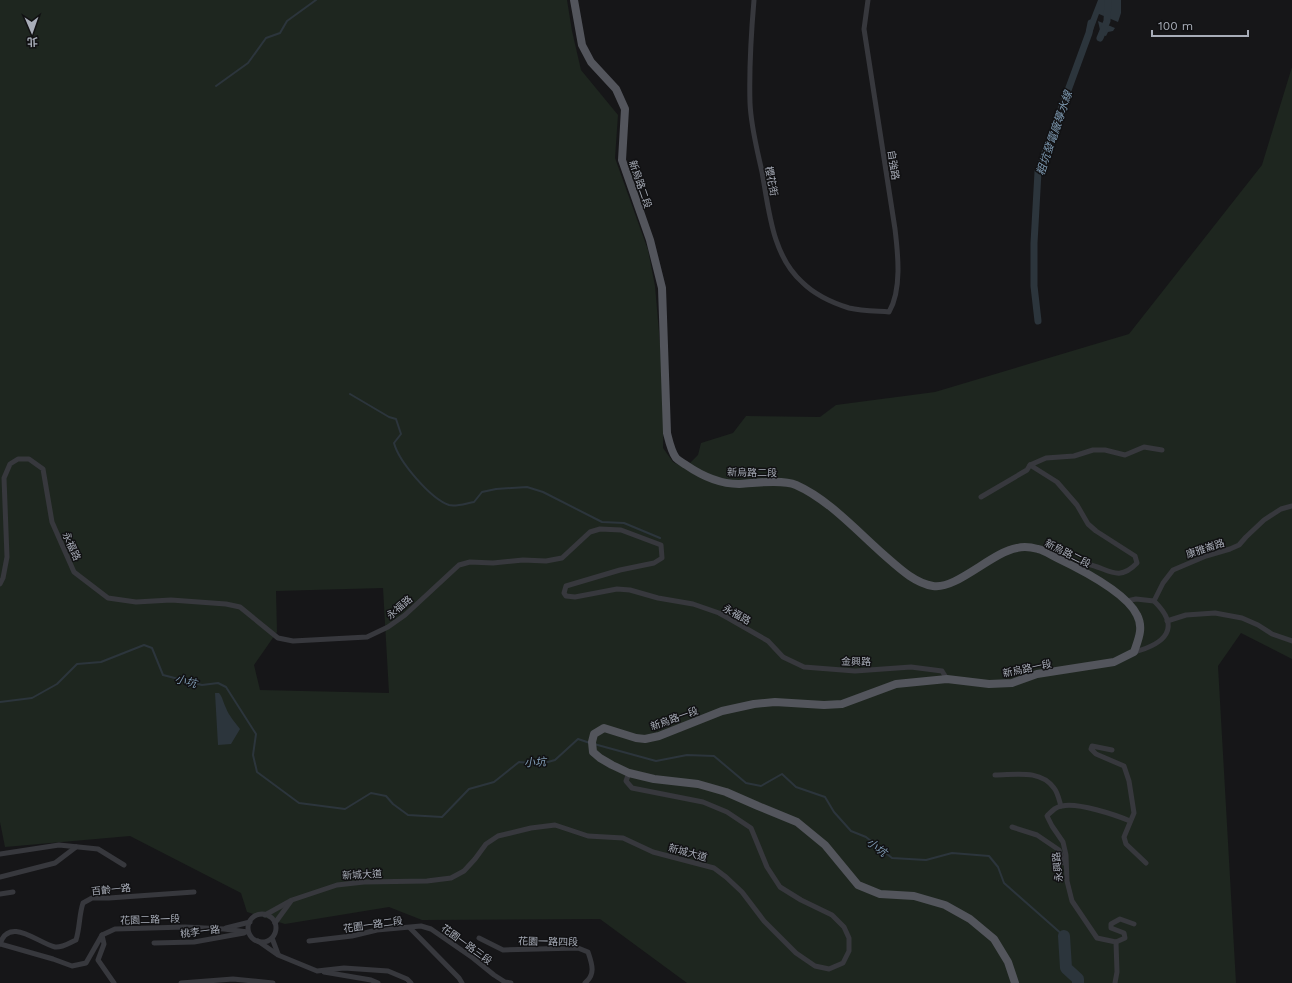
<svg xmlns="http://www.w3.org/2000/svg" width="1292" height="983" viewBox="0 0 1292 983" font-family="'Work Sans','Noto Sans TC',sans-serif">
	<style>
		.green { fill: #1e261f; fill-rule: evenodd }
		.water { fill: #2c353c }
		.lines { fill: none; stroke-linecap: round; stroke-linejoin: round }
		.stream { stroke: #2c353c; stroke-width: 2 }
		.canal { stroke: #2c353c; stroke-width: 7 }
		.river { stroke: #2c353c; stroke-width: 12 }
		.minor { stroke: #37383d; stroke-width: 5 }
		.primary { stroke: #53555c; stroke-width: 8 }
		.labels { text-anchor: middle; stroke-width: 3; stroke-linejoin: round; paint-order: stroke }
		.street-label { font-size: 10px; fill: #a8adb8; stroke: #111113 }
		.water-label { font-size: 11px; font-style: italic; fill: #7f9bb3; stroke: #111113 }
	</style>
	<rect width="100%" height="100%" fill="#161618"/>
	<path class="green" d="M0 0H567L572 31 581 70 618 115 615 158 648 250 655 286 664 391 663 448 673 462 685 468 698 455 701 443 733 433 746 416 820 417 836 405 935 392 1129 334 1262 165 1292 67V659L1241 633 1218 666 1236 983H687L600 919 422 920 389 907 285 924 247 912 241 893 130 836 5 847 0 822ZM383 588 389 693 260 690 254 665 277 632 276 591Z"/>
	<g class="water">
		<polygon points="1098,0 1121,0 1121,13 1118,22 1099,14 1092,33 1086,31"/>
		<polygon points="1098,21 1115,28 1113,31 1108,32 1106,36 1099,34 1100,30"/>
		<path d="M215 693H219C223 698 223 702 226 708 229 716 235 722 240 729L231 744 218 745Z"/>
	</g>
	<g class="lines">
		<g class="stream">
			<polyline points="216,86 248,63 266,38 280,33 287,21 316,0"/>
			<path d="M350 394 389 417 396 419 401 434 394 443C399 462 431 499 449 505 456 507 467 503 474 502L482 492 496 489 527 487 543 492 602 522 624 523 660 538"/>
			<polyline points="0,702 32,698 57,684 77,664 101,662 144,645 152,648 163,675 202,685 218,683 226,687 256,734 253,755 257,772 299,803 345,809 371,793 386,796 393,804 408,815 442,817 469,789 494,782 519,762 541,764 555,760 578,739 590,743"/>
			<polyline points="594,744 656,761 687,755 714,756 746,783 761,786 782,774 796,787 825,797 834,812 851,831 866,837 892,858 926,860 952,853 989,856 998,867 1004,883 1064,936"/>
		</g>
		<g class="canal">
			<polyline points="1100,38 1107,21 1108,0"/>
			<polyline points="1038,321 1034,286 1034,243 1038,172 1089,33 1091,23"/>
		</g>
		<polyline class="river" points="1064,936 1066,968 1078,979 1078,983"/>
		<g class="minor">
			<path d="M754 0C751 35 749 69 750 103 751 127 757 149 762 172 769 210 772 255 802 282 814 294 833 303 849 308 862 311 876 311 889 312 902 290 898 254 895 229L864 29 868 0"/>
			<polyline points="981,497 1027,470 1030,465"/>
			<path d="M1074 566C1078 565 1083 564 1087 564 1108 568 1118 583 1137 563L1135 556 1096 531 1088 524 1077 505 1057 482 1030 465 1046 458 1074 456 1093 450H1105L1125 455 1144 447 1162 450"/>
			<polyline points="0,584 3,578 7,557 4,478 10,464 18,459 29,459 43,469 52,522 74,572 108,598 136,602 171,600 226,604 240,607 278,638 293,641 367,637 388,627 405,615 459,565 470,562 493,563 523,560 546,561 562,558 590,532 600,529 621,530 661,545 662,558 654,563 620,570 566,586 564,593 566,596 575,597 617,589 630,590 658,598 693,604 719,613 728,618 768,641 783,657 804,667 855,671 911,667 942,671 947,679"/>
			<polyline points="1127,601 1136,599 1154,601 1163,583 1173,570 1206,556 1230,549 1239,545 1246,537 1264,520 1281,509 1292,506"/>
			<polyline points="1167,621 1186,615 1215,613 1242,618 1258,625 1272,634 1292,641"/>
			<path d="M1134 652C1165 644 1182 628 1154 601"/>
			<polyline points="1112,750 1092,746 1091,749 1096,754 1124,766 1129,781 1134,813 1124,837 1126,844 1146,863"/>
			<path d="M995 775C1015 775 1040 769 1054 788 1058 793 1059 800 1061 806"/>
			<polyline points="1012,827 1037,835 1059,850 1064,863"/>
			<polyline points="0,854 59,845 98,849 124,865"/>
			<polyline points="0,877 55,863 76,847"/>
			<polyline points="0,894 13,892"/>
			<circle cx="262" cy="928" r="14"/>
			<polyline points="265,915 292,900 337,885 364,882 427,881 451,878 464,871 475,859 486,844 498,836 531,828 555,825 588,836 623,838 653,852 714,868 726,877 742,892 764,921 796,953 815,966 829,969 843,963 849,951 849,938 844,927 832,915 801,900 780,887 767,867 751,828 727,812 703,802 632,788 626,781 629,773"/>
			<polyline points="275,923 291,901"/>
			<polyline points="226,928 250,922"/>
			<polyline points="410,928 459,978 462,983"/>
			<polyline points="102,935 104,944 98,960 114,983"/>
			<polyline points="272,938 278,954"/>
			<path d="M479 938 503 950 578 948 588 952C592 964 596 974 585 983"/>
			<polyline points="258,941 278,955 317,971 344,968 388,971 407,979 411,983"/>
			<polyline points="309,941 352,936 377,930 421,926 431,929 473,958 494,975 505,982 511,983"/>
			<path d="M1116 942 1097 938 1072 901 1067 881 1066 855 1063 842 1052 826 1047 816C1052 811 1055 807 1062 806 1077 802 1116 815 1130 821"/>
			<polyline points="1116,942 1125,938 1124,933 1111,928 1111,924 1120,919 1134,924"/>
			<polyline points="154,943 194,942 244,933"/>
			<polyline points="0,944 53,959 72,966 86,963 102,935 115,929 185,927 224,929 248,932"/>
			<path d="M0 944C9 916 38 943 55 947 62 948 69 943 76 940 80 927 79 915 83 903L92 898H109L194 892"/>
			<polyline points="324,972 371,980 378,983"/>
			<polyline points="181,983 233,979 273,983"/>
			<polyline points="1115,983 1117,972 1116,942"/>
		</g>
		<path class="primary" d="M574 0 582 45 591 62 616 89 625 109 622 160 650 240 662 288 667 433C669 441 671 451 676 458 679 461 683 463 686 465 702 476 720 484 739 484 754 483 783 479 796 485 828 499 857 531 883 554 898 567 914 583 933 586 956 590 992 552 1017 548 1024 546 1031 547 1038 549 1044 550 1051 555 1057 558 1080 569 1126 592 1137 615 1144 628 1138 640 1134 652L1114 662 1037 674 1012 683 989 684 947 679 896 684 842 704 824 705 775 702 754 704 722 711 659 736 645 739 636 738 604 728 594 734 592 742 593 752 600 758 612 765 629 773 654 779 698 784 726 792 758 806 797 822 825 845 858 885 880 894 914 896 945 905 970 919 994 939 1008 962 1015 983"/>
	</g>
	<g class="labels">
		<g class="street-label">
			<text transform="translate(894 165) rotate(81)" y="4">自強路</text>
			<text transform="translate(772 181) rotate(79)" y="4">櫻花街</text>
			<text transform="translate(641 184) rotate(71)" y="4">新烏路二段</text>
			<text transform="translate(752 472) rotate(1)" y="4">新烏路二段</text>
			<text transform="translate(72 546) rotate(66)" y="4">永福路</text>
			<text transform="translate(1205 548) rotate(-18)" y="4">康雅崙路</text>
			<text transform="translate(1068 553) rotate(27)" y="4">新烏路二段</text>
			<text transform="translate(399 607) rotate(-41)" y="4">永福路</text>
			<text transform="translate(737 614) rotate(29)" y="4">永福路</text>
			<text transform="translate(856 661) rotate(1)" y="4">金興路</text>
			<text transform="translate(1027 668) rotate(-12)" y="4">新烏路一段</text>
			<text transform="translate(674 718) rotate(-20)" y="4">新烏路一段</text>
			<text transform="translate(688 852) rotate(15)" y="4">新城大道</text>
			<text transform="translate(1057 867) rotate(-96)" y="4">永興路</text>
			<text transform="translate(362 874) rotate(-3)" y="4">新城大道</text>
			<text transform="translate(111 889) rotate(-6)" y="4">百齡一路</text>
			<text transform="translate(150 919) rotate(-2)" y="4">花園二路一段</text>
			<text transform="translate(373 924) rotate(-8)" y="4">花園一路二段</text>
			<text transform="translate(200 931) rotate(-7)" y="4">桃李一路</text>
			<text transform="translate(548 941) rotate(1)" y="4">花園一路四段</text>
			<text transform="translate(467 944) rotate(36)" y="4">花園一路三段</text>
		</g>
		<g class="water-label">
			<text transform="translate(1054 133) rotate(-71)" y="4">粗坑發電廠導水線</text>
			<text transform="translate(186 681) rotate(15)" y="4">小坑</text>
			<text transform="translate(535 762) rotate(-3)" y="4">小坑</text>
			<text transform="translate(877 847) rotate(38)" y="4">小坑</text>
		</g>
	</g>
	<g transform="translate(32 32) rotate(178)" stroke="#111113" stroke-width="3" paint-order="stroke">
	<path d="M0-3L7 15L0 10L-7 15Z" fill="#a8adb8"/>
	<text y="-6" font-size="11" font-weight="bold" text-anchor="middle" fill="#a8adb8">北</text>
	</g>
	<path d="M1152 30v6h96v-6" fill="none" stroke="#a8adb8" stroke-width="2"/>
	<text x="1158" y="30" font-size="12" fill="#a8adb8" stroke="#111113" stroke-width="3" paint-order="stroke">100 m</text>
</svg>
